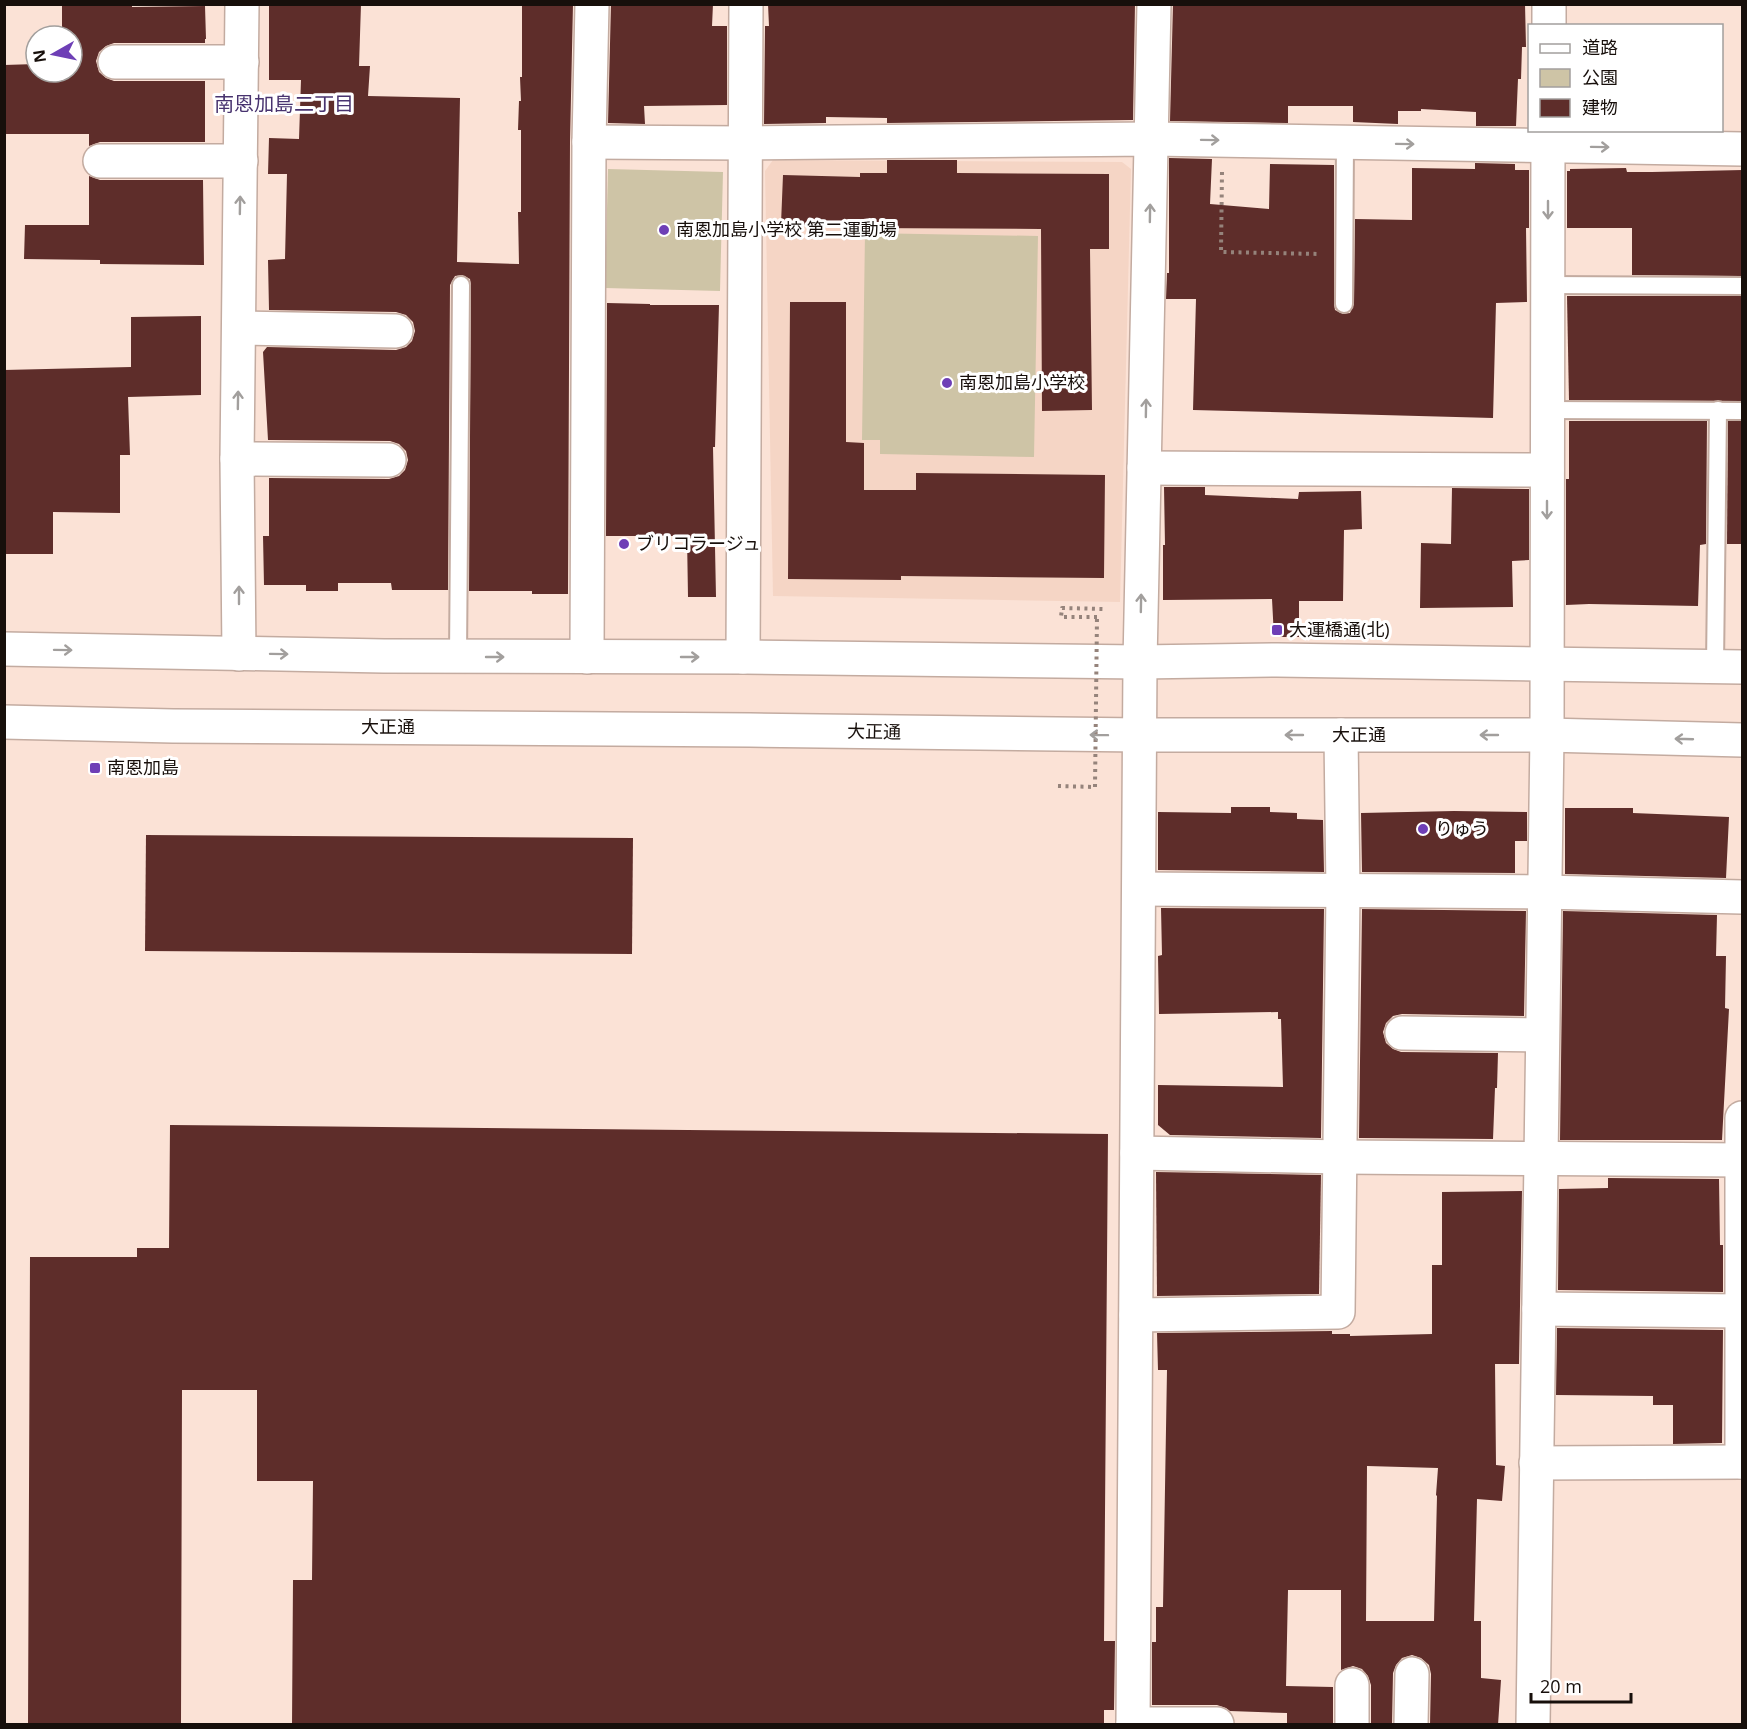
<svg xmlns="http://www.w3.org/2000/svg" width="1747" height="1729" viewBox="0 0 1747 1729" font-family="'Open Sans','Noto Sans JP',sans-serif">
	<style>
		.built { fill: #f5d5c5 }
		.green { fill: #cec4a6 }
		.building { fill: #5e2d2a; fill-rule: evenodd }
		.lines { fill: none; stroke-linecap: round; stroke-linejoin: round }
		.service-casing { stroke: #c3aba0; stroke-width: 20 }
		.minor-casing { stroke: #c3aba0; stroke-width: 36 }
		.tertiary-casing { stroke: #c3aba0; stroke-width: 36 }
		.secondary-casing { stroke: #c3aba0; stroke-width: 36 }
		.path { stroke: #95837b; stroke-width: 4; stroke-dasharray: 3 4.5; stroke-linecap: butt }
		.service { stroke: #fff; stroke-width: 16 }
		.minor { stroke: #fff; stroke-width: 33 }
		.tertiary { stroke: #fff; stroke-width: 33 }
		.secondary { stroke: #fff; stroke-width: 33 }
		.path-bridge { stroke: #95837b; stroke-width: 4; stroke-dasharray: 3 4.5; stroke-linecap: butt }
		.oneway { stroke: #a29f9d }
		.poi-dot { fill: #6e3fb6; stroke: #fff; stroke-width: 2 }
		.labels { text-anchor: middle; stroke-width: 6; stroke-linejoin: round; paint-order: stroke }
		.poi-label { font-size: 18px; fill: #170f0b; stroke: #fff; text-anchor: start }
		.street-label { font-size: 18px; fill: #170f0b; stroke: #fff }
		.neighbourhood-label { font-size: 20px; fill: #48336f; stroke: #fff }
	</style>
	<rect width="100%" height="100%" fill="#fbe2d6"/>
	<polygon class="built" points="773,160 1122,162 1131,169 1120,602 773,596 765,171"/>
	<g class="green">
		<polygon points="608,169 723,172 720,291 605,288"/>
		<polygon points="865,233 1038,236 1034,457 880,454 880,440 862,440"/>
	</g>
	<g class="building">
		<polygon points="62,4 132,4 132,7 205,6 206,39 205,39 205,43 114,43 106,46 99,52 96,61 99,72 106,78 114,81 205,81 205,142 100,142 89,146 89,134 4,134 4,65 36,64 36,72 72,72 72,36 62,36"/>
		<polygon points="269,4 361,4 359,66 370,66 368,96 460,98 457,262 519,264 518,212 521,212 521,130 518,130 519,101 521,101 520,77 522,77 522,4 573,4 570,142 568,594 532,594 532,591 469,591 471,285 470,279 462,275 455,276 450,285 448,590 392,590 391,583 338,583 338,591 306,591 306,585 264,585 263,536 269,536 269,478 389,479 399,476 405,470 408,460 406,451 399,444 390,441 268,440 263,352 267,347 396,350 406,347 412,341 415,331 413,322 406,315 396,312 269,310 268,260 285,259 287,174 268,174 269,138 299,139 301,80 269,80"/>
		<polygon points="611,4 713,4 712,26 727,26 727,105 644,106 645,124 608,123"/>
		<polygon points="768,4 1135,4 1133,120 887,123 887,118 826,117 826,123 764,124 765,26 769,26"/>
		<polygon points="1173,4 1525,4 1526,47 1522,47 1521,79 1518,79 1516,126 1476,126 1476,112 1421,109 1421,111 1398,111 1398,124 1353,122 1353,106 1288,106 1288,123 1170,121"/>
		<polygon points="1169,158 1212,159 1210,204 1269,209 1270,164 1334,165 1334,304 1335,310 1343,314 1350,313 1354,304 1355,219 1412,220 1412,168 1475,169 1475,163 1515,164 1515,170 1529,170 1529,228 1526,228 1527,302 1496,303 1493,418 1193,410 1196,299 1166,299 1167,273 1169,273"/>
		<polygon points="887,160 957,160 957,173 1109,174 1109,249 1090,249 1092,410 1042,411 1041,229 860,228 781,224 783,175 860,177 860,173 887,173"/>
		<polygon points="1626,168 1627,172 1652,172 1743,170 1743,276 1632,275 1632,228 1567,228 1567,171 1570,171 1570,169"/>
		<polygon points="89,176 100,180 203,180 204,265 100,264 100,260 24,259 25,225 89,225"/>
		<polygon points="1567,296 1743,296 1743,401 1569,400"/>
		<polygon points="790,302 846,302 846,442 864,443 864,490 916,490 916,473 1105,475 1104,578 901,576 901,580 788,579"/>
		<polygon points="607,303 650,304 650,305 719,305 715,447 713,447 716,597 688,597 687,536 606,536"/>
		<polygon points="201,316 201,395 128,397 130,455 120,455 120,513 53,512 53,554 4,554 4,370 131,367 131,317"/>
		<polygon points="1569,421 1707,421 1706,544 1700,545 1698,606 1589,604 1566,605 1566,479 1569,479"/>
		<polygon points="1728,421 1743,421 1743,544 1727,544"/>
		<polygon points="1164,487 1205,487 1205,495 1298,499 1299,492 1361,491 1362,529 1344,530 1343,601 1299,601 1299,637 1274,637 1272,599 1163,600 1163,545 1165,545"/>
		<polygon points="1452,488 1529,489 1529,560 1512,561 1513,607 1420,608 1421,543 1451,544"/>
		<polygon points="1231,807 1270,807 1270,812 1297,813 1297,819 1323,820 1324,872 1158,870 1158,812 1231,813"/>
		<polygon points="1565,808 1633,808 1633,813 1729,817 1726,878 1565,874"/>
		<polygon points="1454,811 1527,812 1527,841 1515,841 1515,873 1362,872 1361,813"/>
		<polygon points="146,835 633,838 632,954 145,951"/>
		<polygon points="1161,908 1324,909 1321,1138 1170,1135 1158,1125 1158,1085 1283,1087 1281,1019 1278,1019 1278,1012 1159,1014 1158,956 1162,955"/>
		<polygon points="1362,909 1526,911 1524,1016 1402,1014 1393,1016 1386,1023 1383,1032 1386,1043 1393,1049 1401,1052 1498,1053 1497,1088 1495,1088 1493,1139 1359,1138"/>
		<polygon points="1563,911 1717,915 1716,956 1726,956 1725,1008 1729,1009 1722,1140 1560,1140"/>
		<polygon points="170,1125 1108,1134 1104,1641 1115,1641 1114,1710 1104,1710 1104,1725 292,1725 293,1580 312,1580 313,1481 257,1481 257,1390 182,1390 181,1725 28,1725 30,1257 137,1257 137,1248 169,1248"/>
		<polygon points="1156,1172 1321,1175 1319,1294 1157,1296"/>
		<polygon points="1608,1178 1719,1179 1720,1245 1723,1245 1723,1292 1558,1290 1559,1189 1608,1188"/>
		<path d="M1522 1191 1519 1364H1495L1496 1465 1505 1466 1502 1501 1477 1499 1474 1621H1481V1678L1501 1680 1498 1725H1430L1431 1674 1429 1665 1421 1658 1412 1655 1402 1658 1396 1665 1393 1673 1392 1725H1371V1685L1368 1676 1362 1669 1353 1666 1341 1670V1590H1288L1286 1686 1333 1687V1725H1287V1713L1230 1711 1226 1708 1217 1705H1152V1642H1156V1607H1163L1167 1370H1158L1157 1333 1332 1331V1334H1350V1336L1432 1334V1265H1442V1192ZM1367 1466 1438 1468 1436 1495 1437 1496 1434 1621H1366Z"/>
		<polygon points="1557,1328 1723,1330 1722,1443 1673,1444 1673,1405 1653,1405 1653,1396 1556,1395"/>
	</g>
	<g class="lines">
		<defs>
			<g id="service">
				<polyline points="1547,285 1742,286"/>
				<polyline points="1344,304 1345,143"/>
				<polyline points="1548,410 1742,411"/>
				<polyline points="458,657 461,285"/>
				<polyline points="1715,666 1718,410"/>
			</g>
			<g id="minor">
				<polyline points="1549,26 1549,4"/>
				<polyline points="115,62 242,62"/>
				<polyline points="589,142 744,143 1152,139 1742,149"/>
				<polyline points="100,161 241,161"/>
				<polyline points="239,328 396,331"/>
				<polyline points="237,459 389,460"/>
				<polyline points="1144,468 1547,470"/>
				<polyline points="239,654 237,459 242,4"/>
				<polyline points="587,657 589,142 592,4"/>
				<polyline points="743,657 746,4"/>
				<polyline points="1140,662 1154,4"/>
				<polyline points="1140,889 1544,892 1742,897"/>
				<polyline points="1402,1033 1542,1035"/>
				<polyline points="1137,1153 1341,1157 1742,1160"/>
				<polyline points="1539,1309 1742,1311"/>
				<polyline points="1136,1315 1338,1312 1343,891 1341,735"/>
				<polyline points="1742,1462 1742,1118"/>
				<polyline points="1536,1463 1742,1462"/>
				<polyline points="1133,1724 1217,1724"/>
				<polyline points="1352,1724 1352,1685"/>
				<polyline points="1411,1724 1412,1674"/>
				<polyline points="1533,1724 1547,735 1548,130"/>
			</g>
			<polyline id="tertiary" points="1133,1724 1140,662"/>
			<g id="secondary">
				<polyline points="4,649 384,656 743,657 1140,662 1277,660 1742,667"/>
				<polyline points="4,722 173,726 750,730 1140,735 1547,735 1742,740"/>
			</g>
		</defs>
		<use href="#service" class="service-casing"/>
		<use href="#minor" class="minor-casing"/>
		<use href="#tertiary" class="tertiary-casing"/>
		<use href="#secondary" class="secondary-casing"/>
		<g class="path">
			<polyline points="1222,172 1221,252 1320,254"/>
			<polyline points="1097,617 1061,617 1062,608 1103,609"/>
			<polyline points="1058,786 1095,787"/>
		</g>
		<use href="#service" class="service"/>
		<use href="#minor" class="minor"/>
		<use href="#tertiary" class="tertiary"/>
		<use href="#secondary" class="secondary"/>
		<polyline class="path-bridge" points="1095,787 1097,617"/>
	</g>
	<defs><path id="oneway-shaft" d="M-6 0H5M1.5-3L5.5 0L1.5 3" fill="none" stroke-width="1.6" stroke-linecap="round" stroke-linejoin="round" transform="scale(1.5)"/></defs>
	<g class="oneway">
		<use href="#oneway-shaft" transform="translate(1210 140) rotate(1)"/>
		<use href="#oneway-shaft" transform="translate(1405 144) rotate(1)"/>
		<use href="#oneway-shaft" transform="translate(1600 147) rotate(1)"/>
		<use href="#oneway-shaft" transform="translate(240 205) rotate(-89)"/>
		<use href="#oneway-shaft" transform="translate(1548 210) rotate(90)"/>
		<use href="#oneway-shaft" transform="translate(1150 213) rotate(-89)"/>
		<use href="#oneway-shaft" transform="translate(238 400) rotate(-89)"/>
		<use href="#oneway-shaft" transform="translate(1146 408) rotate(-89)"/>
		<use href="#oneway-shaft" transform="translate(1547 510) rotate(90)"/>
		<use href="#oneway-shaft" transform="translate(239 595) rotate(-90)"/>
		<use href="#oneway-shaft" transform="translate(1141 603) rotate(-89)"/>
		<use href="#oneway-shaft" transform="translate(63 650) rotate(1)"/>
		<use href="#oneway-shaft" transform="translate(279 654) rotate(1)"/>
		<use href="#oneway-shaft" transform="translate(495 657)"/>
		<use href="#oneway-shaft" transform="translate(690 657)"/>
		<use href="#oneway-shaft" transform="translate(1099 735) rotate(-179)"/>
		<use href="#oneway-shaft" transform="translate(1294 735) rotate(180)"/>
		<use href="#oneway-shaft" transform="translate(1489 735) rotate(-180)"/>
		<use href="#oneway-shaft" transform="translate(1684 739) rotate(-178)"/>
	</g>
	<g class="poi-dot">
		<circle cx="664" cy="230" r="6"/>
		<circle cx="947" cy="383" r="6"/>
		<circle cx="624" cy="544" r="6"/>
		<rect x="1271" y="624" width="12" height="12" rx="3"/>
		<rect x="89" y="762" width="12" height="12" rx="3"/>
		<circle cx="1423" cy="829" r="6"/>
	</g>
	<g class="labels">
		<g class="poi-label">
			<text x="676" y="236">南恩加島小学校 第二運動場</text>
			<text x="959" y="389">南恩加島小学校</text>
			<text x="636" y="550">ブリコラージュ</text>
			<text x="1289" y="636">大運橋通(北)</text>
			<text x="107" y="774">南恩加島</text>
			<text x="1435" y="835">りゅう</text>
		</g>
		<g class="street-label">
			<text x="388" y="733">大正通</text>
			<text transform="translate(874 732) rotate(1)" y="6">大正通</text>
			<text x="1359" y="741">大正通</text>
		</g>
		<g class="neighbourhood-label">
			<text x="284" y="111">南恩加島二丁目</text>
		</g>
	</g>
	<rect width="1747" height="1729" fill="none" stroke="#170f0b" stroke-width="12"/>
	<rect x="1528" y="24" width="195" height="108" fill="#ffffff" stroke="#a29f9d" stroke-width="1.5"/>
	<rect x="1540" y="44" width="30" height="9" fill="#ffffff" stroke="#a29f9d" stroke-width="1.5"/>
	<text x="1582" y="54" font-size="18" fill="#170f0b">道路</text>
	<rect x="1540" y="69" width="30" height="18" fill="#cec4a6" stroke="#a29f9d" stroke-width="1.5"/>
	<text x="1582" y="84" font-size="18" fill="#170f0b">公園</text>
	<rect x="1540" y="99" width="30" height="18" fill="#5e2d2a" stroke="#a29f9d" stroke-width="1.5"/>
	<text x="1582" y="114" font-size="18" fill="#170f0b">建物</text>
	<g transform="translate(54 54) rotate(261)"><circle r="28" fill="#ffffff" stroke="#a29f9d" stroke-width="1.5"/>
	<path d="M0-4.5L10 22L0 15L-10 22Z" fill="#6e3fb6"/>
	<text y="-9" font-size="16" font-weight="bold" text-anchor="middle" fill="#170f0b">N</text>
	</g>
	<path d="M1531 1693v9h100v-9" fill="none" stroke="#170f0b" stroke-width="3"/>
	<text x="1540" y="1693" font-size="18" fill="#170f0b" stroke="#ffffff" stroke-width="4.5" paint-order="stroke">20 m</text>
</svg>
